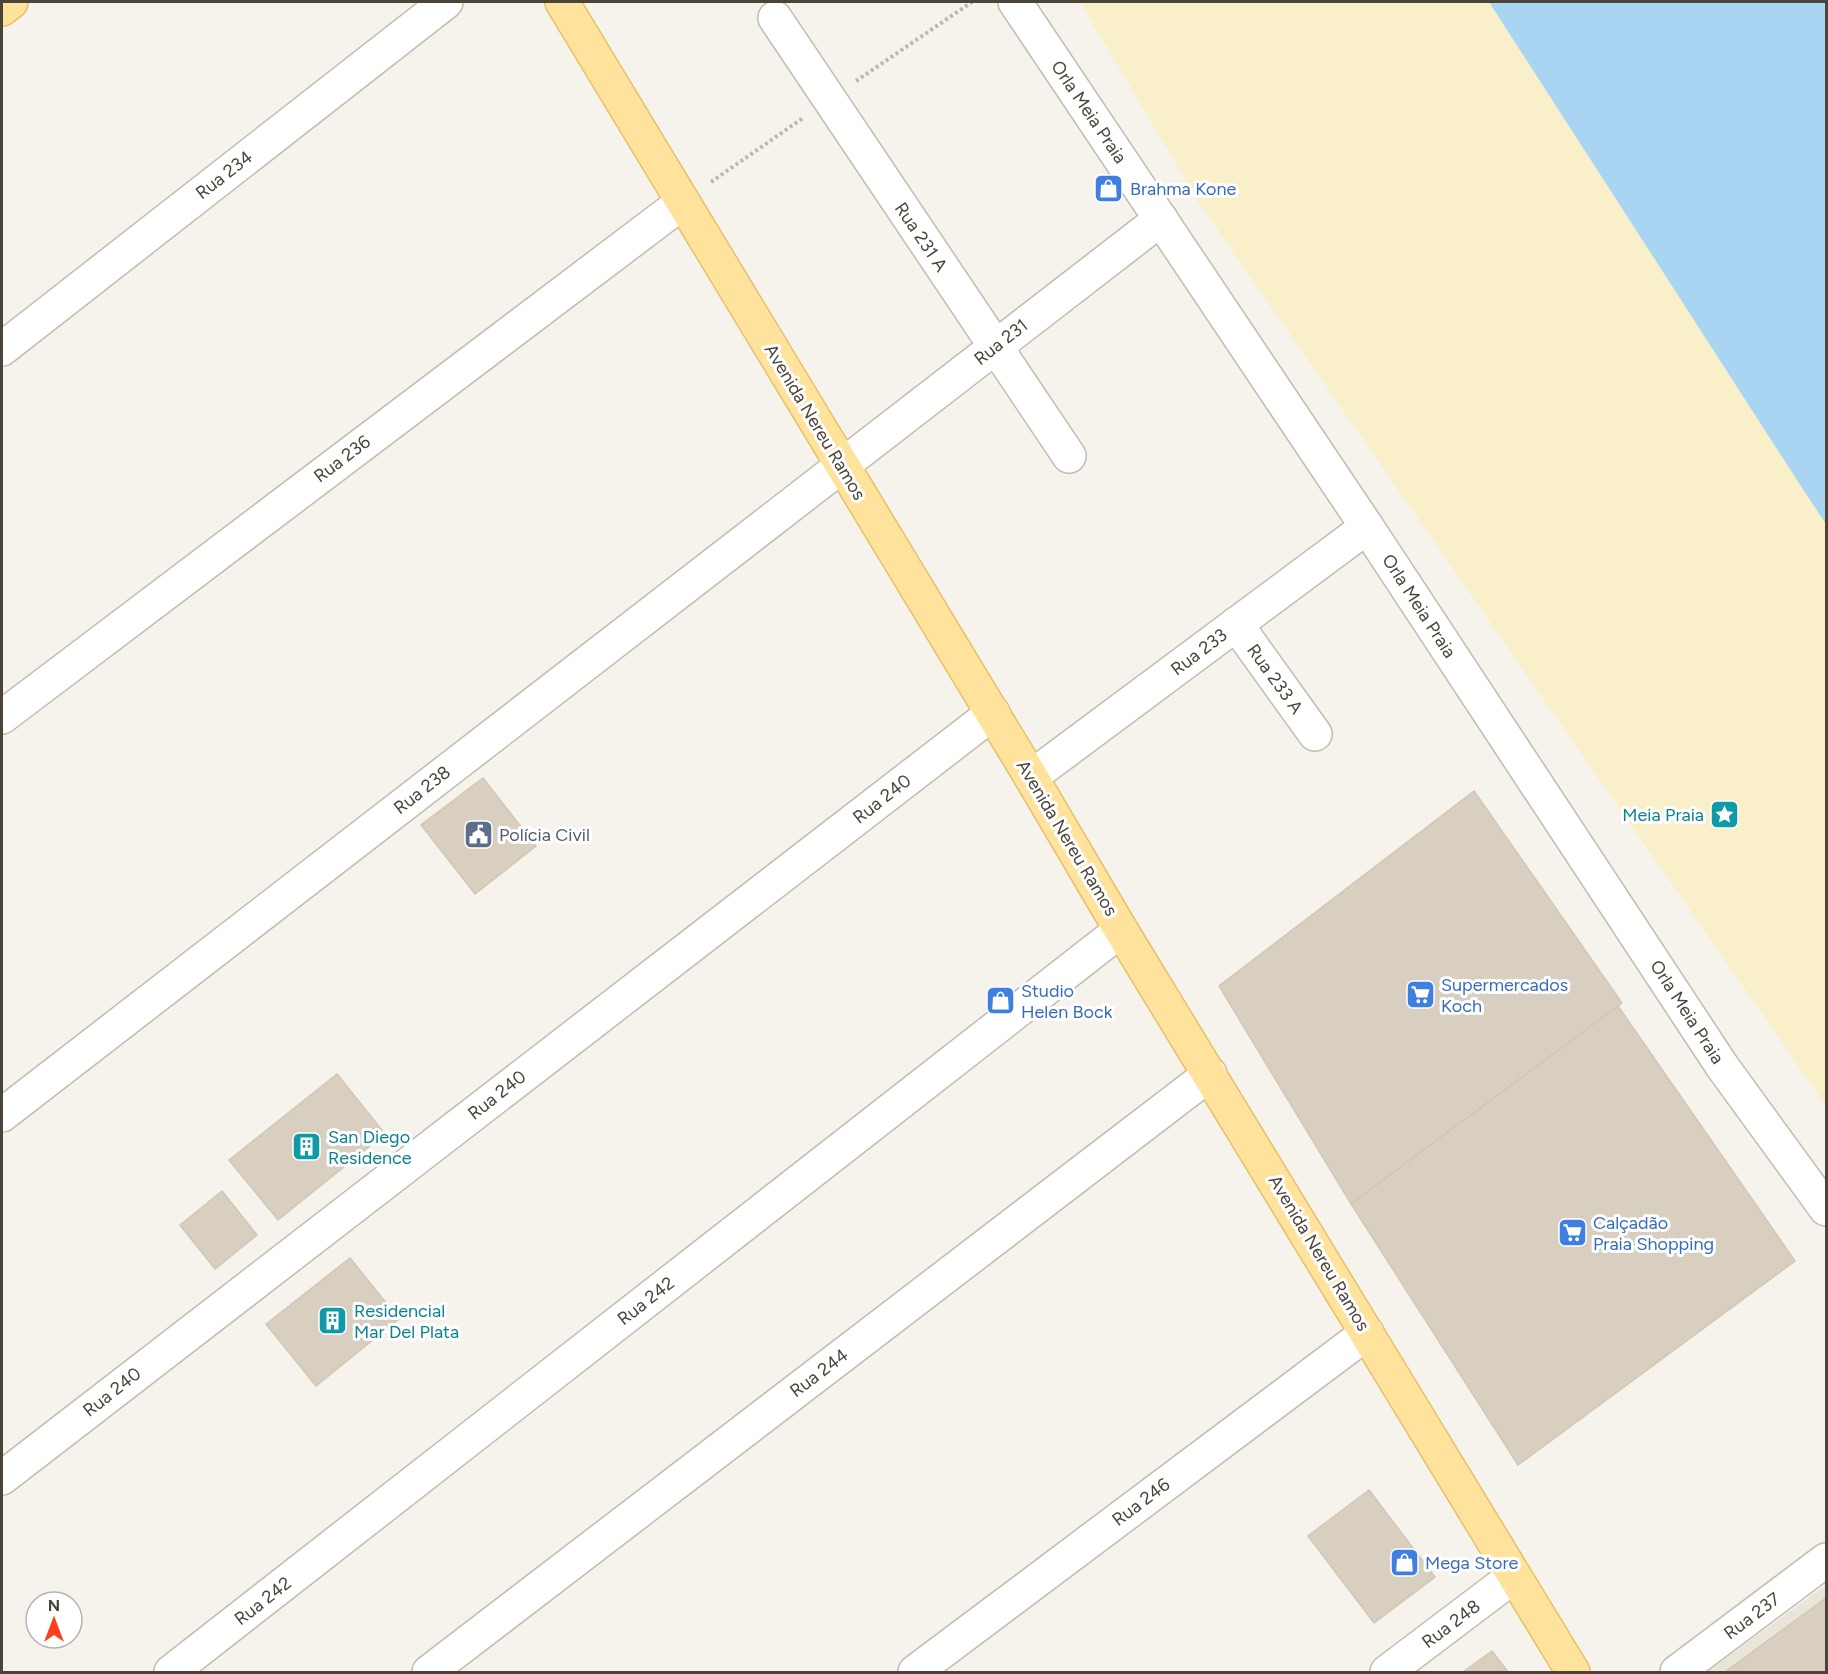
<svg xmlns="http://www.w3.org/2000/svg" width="1828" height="1674" viewBox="0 0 1828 1674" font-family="Figtree,sans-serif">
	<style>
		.residential { fill: #eae5da }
		.sand { fill: #f9efc9 }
		.water { fill: #a9d4f2 }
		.building { fill: #d8cfc1; stroke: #d3c7b4; stroke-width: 1.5 }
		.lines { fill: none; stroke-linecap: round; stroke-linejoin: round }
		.minor-casing { stroke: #c2bbae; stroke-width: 36 }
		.major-casing { stroke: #e6c16a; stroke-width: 36 }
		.path { stroke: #c4b79f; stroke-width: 4; stroke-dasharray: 3 3; stroke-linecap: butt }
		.minor { stroke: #fff; stroke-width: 33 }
		.major { stroke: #ffe39c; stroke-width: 33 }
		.labels { text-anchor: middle; stroke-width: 6; stroke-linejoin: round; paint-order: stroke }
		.street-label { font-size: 18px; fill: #4b4439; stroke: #fff }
		.shop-label { font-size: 18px; fill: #366cbe; stroke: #fff; text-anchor: start }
		.culture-label { font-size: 18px; fill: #0d838f; stroke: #fff; text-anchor: start }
		.service-label { font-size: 18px; fill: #4e5e75; stroke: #fff; text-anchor: start }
	</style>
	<rect width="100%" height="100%" fill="#f6f3ec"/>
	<polygon class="residential" points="1826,1585 1826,1672 1707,1672"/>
	<polygon class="sand" points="1080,2 1489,2 1806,494 1826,524 1826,1106 1199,203"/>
	<polygon class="water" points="1489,2 1826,2 1826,524 1806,494"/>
	<g class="building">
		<polygon points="483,778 536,846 475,894 421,825"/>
		<polygon points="1474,791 1622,1003 1351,1204 1219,986"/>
		<polygon points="1618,1006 1795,1261 1518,1465 1351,1204"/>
		<polygon points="337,1074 385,1134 278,1220 229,1160"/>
		<polygon points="222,1191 257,1235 215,1269 180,1225"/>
		<polygon points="350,1258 399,1319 316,1386 266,1324"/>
		<polygon points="1369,1490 1435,1577 1374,1623 1308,1536"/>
		<polygon points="1826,1598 1826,1672 1725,1672"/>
		<polygon points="1492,1651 1508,1672 1463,1672"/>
	</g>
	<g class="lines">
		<defs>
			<g id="minor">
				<polyline points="1015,2 1367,527 1722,1066 1826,1209"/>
				<polyline points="775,18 1069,456"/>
				<polyline points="2,349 446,2"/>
				<polyline points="1236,624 1315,734"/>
				<polyline points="2,717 683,202"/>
				<polyline points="1031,777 1367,527"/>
				<polyline points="2,1115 1161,219"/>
				<polyline points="2,1478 993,713"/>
				<polyline points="171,1672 1121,930"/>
				<polyline points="429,1672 1210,1074"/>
				<polyline points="915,1672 1367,1333"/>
				<polyline points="1387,1672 1514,1576"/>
				<polyline points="1677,1672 1826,1560"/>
			</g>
			<g id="major">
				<polyline points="562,2 1031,777 1121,930 1573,1672"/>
				<polyline points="2,9 11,2"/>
			</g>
		</defs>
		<use href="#minor" class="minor-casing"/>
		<use href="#major" class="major-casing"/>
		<g class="path">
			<polyline points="856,81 972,2"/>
			<polyline points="711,182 803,118"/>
		</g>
		<use href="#minor" class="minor"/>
		<use href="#major" class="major"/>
	</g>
	<defs>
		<symbol id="shop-square" viewBox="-11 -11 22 22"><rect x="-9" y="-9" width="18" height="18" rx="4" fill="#3f7fe0" stroke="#fff"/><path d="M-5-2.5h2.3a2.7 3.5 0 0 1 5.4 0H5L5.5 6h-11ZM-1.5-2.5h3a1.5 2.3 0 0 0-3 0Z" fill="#fff"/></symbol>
		<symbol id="sight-square" viewBox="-11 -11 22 22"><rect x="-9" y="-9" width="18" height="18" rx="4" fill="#0f9aa8" stroke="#fff"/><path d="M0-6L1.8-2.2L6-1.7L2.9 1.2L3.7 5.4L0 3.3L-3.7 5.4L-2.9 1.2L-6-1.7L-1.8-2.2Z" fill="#fff"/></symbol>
		<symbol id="civic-square" viewBox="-11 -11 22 22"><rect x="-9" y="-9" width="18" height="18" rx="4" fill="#5c6f8a" stroke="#fff"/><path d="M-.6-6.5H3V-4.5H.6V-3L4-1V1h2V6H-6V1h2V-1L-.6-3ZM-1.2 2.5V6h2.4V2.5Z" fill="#fff"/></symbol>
		<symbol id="supermarket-square" viewBox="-11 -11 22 22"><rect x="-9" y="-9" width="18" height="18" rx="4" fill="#3f7fe0" stroke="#fff"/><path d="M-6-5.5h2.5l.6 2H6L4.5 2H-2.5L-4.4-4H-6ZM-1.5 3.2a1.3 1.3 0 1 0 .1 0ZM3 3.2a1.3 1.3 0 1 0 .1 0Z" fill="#fff"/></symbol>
		<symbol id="building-square" viewBox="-11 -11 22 22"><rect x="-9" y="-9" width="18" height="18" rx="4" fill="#0f9aa8" stroke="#fff"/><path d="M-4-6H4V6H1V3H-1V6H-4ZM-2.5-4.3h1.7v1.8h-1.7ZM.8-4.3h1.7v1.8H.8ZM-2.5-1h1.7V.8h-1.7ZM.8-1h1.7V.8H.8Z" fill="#fff"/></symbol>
	</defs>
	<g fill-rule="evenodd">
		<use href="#shop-square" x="1092" y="172" width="33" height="33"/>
		<use href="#sight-square" x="1708" y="798" width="33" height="33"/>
		<use href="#civic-square" x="462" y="818" width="33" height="33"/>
		<use href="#supermarket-square" x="1404" y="978" width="33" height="33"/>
		<use href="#shop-square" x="984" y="984" width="33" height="33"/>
		<use href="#building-square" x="290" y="1130" width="33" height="33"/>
		<use href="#supermarket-square" x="1556" y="1216" width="33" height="33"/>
		<use href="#building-square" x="316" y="1304" width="33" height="33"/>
		<use href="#shop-square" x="1388" y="1546" width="33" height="33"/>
	</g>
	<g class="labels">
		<g class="street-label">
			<text transform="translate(1089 112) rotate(56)" y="6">Orla Meia Praia</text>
			<text transform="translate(224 175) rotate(-38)" y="6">Rua 234</text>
			<text transform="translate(921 237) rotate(56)" y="6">Rua 231 A</text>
			<text transform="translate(1001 342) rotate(-38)" y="6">Rua 231</text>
			<text transform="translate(815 422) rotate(59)" y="6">Avenida Nereu Ramos</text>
			<text transform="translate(342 459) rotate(-37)" y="6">Rua 236</text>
			<text transform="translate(1419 606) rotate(57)" y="6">Orla Meia Praia</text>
			<text transform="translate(1199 652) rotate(-37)" y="6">Rua 233</text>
			<text transform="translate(1275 679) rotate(54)" y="6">Rua 233 A</text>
			<text transform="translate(422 790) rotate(-38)" y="6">Rua 238</text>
			<text transform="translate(882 799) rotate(-38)" y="6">Rua 240</text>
			<text transform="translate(1067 838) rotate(59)" y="6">Avenida Nereu Ramos</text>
			<text transform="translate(1687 1012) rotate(57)" y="6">Orla Meia Praia</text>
			<text transform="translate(497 1095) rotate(-38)" y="6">Rua 240</text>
			<text transform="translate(1319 1253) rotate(59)" y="6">Avenida Nereu Ramos</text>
			<text transform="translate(646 1301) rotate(-38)" y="6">Rua 242</text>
			<text transform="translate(819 1373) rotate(-37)" y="6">Rua 244</text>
			<text transform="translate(112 1392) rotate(-38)" y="6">Rua 240</text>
			<text transform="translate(1141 1502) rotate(-37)" y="6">Rua 246</text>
			<text transform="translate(263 1601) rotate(-38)" y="6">Rua 242</text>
			<text transform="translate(1752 1616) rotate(-37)" y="6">Rua 237</text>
			<text transform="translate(1451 1624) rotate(-37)" y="6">Rua 248</text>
		</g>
		<g class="shop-label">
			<text x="1130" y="195">Brahma Kone</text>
			<text x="1441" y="991">Supermercados<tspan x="1441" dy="21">Koch</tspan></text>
			<text x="1021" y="997">Studio<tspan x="1021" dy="21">Helen Bock</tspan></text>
			<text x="1593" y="1229">Calçadão<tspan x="1593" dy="21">Praia Shopping</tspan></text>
			<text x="1425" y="1569">Mega Store</text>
		</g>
		<g class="culture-label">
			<text x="1704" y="821" text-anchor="end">Meia Praia</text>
			<text x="328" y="1143">San Diego<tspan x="328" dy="21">Residence</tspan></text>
			<text x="354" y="1317">Residencial<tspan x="354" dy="21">Mar Del Plata</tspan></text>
		</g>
		<g class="service-label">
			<text x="499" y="841">Polícia Civil</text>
		</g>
	</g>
	<rect width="1828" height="1674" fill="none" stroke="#4b4439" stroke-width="6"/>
	<g transform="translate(54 1620)"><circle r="28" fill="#ffffff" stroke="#b7b4b0" stroke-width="1.5"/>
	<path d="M0-4.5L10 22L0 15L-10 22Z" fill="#fc3f1d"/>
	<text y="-9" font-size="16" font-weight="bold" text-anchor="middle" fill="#4b4439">N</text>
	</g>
</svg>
